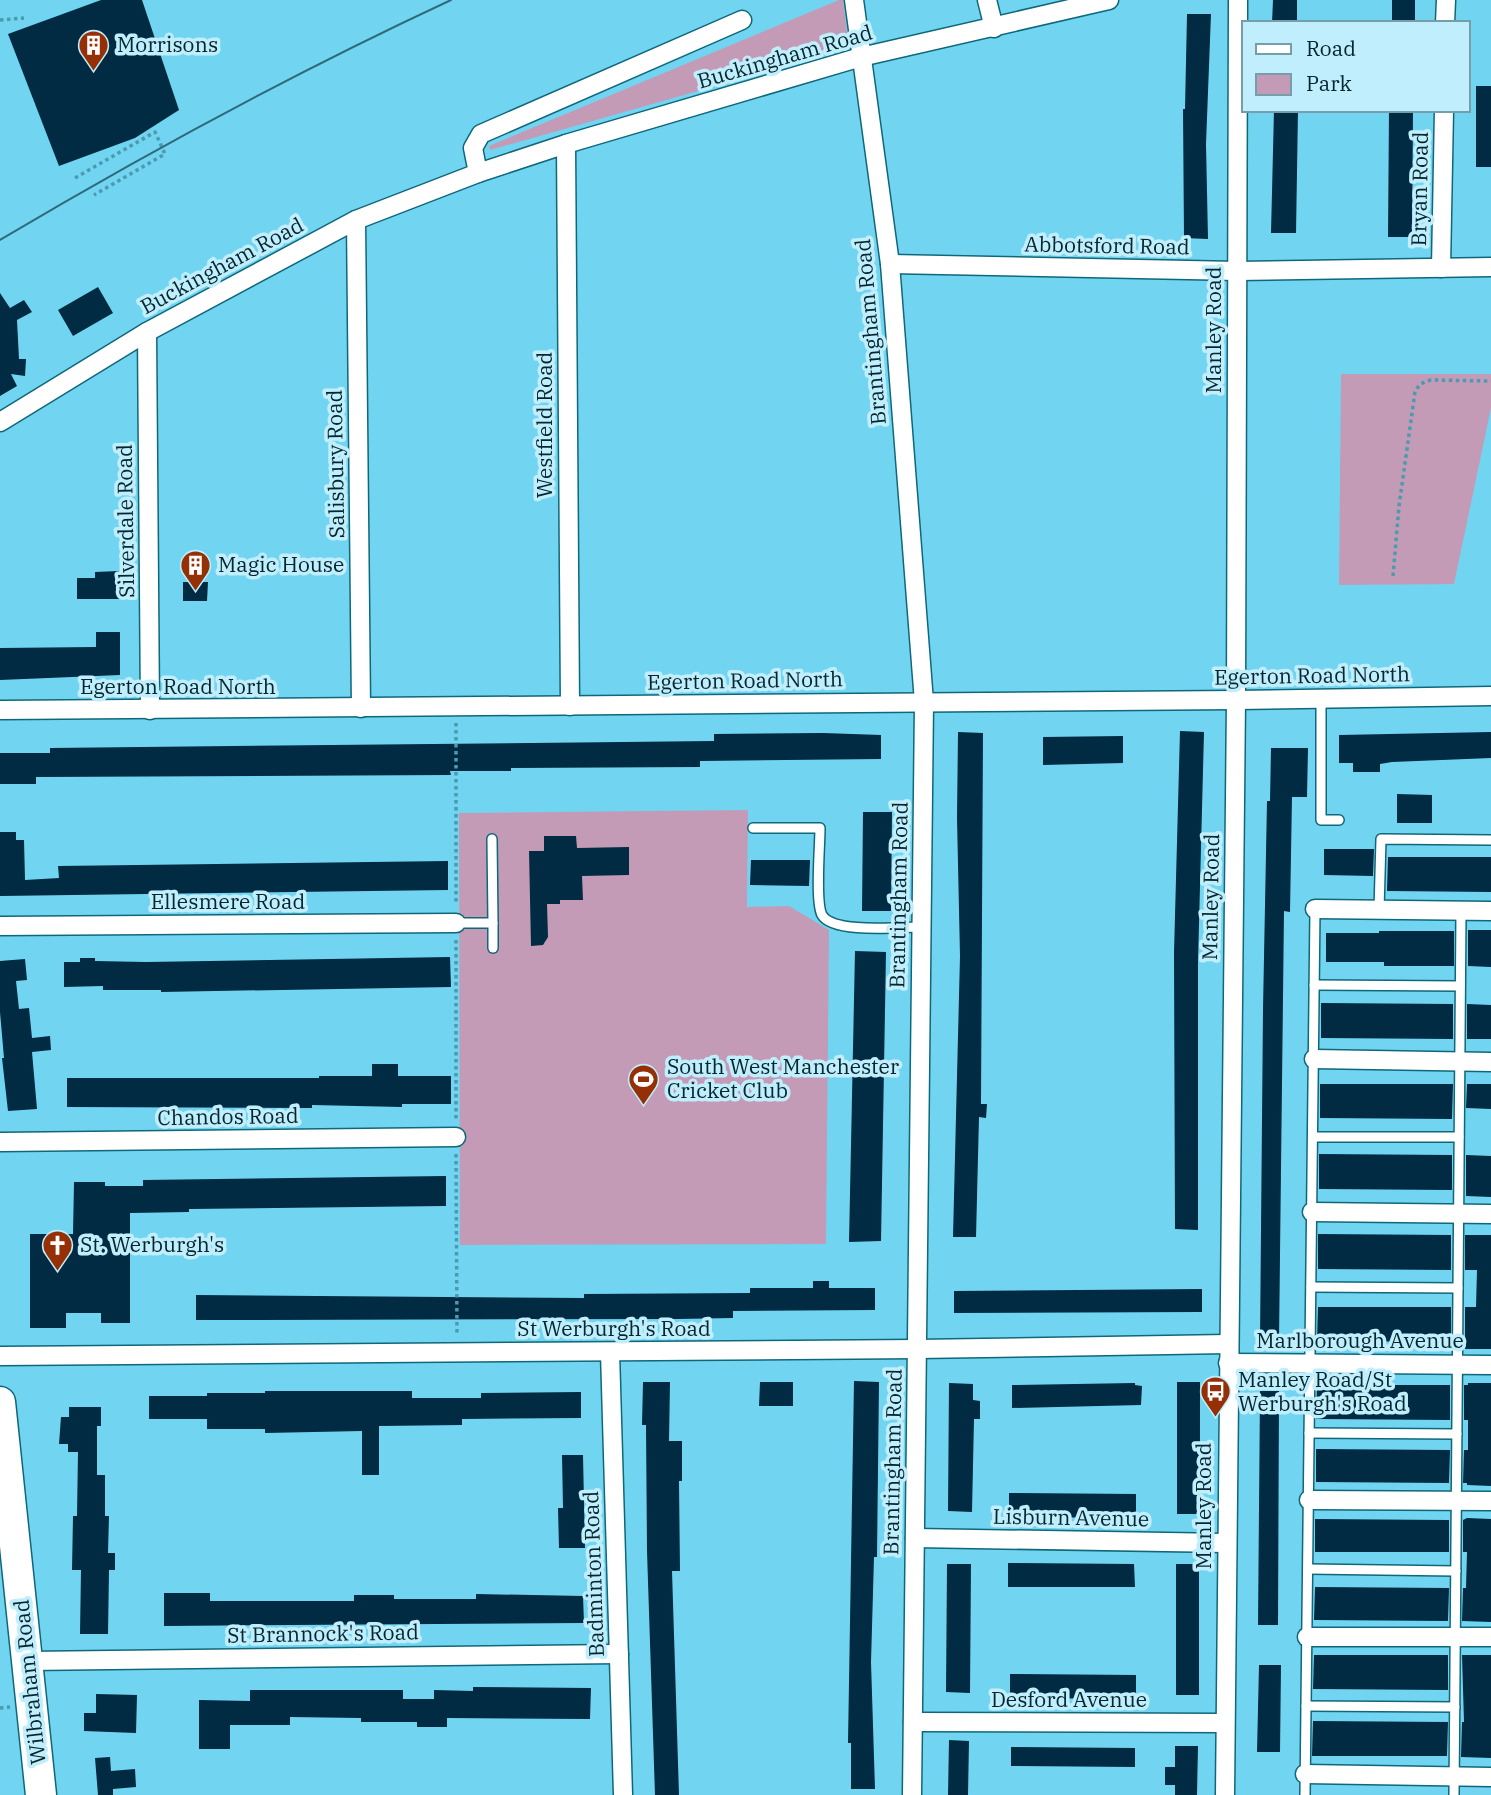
<svg xmlns="http://www.w3.org/2000/svg" width="1491" height="1795" viewBox="0 0 1491 1795" font-family="'IBM Plex Serif',serif">
	<style>
		.green { fill: #c49bb7 }
		.building { fill: #002b42 }
		.lines { fill: none; stroke-linecap: round; stroke-linejoin: round }
		.service-casing { stroke: #0f677a; stroke-width: 12 }
		.minor-casing { stroke: #0f677a; stroke-width: 21 }
		.trunk-casing { stroke: #0f677a; stroke-width: 33 }
		.path { stroke: #4c9aaf; stroke-width: 3.5; stroke-dasharray: 3.5 3.5; stroke-linecap: butt }
		.service { stroke: #fff; stroke-width: 9 }
		.minor { stroke: #fff; stroke-width: 18 }
		.trunk { stroke: #fff; stroke-width: 30 }
		.tram { stroke: #2e6a79; stroke-width: 2 }
		.labels { text-anchor: middle; stroke-width: 7; stroke-linejoin: round; paint-order: stroke }
		.poi-label { font-size: 21px; fill: #04262e; stroke: #c0eefc; text-anchor: start }
		.street-label { font-size: 21px; fill: #04262e; stroke: #c0eefc }
	</style>
	<rect width="100%" height="100%" fill="#71d5f1"/>
	<g class="green">
		<polygon points="839,0 843,0 849,48 490,150 489,146"/>
		<polygon points="1341,374 1491,374 1491,408 1454,584 1339,585"/>
		<polygon points="748,810 747,907 789,906 829,930 826,1244 460,1245 459,813"/>
	</g>
	<g class="building">
		<polygon points="101,0 142,0 179,110 135,138 59,166 8,34"/>
		<polygon points="1273,0 1297,0 1297,23 1272,23"/>
		<rect x="1392" y="0" width="23" height="23"/>
		<polygon points="1187,14 1211,14 1206,144 1208,239 1184,238 1183,109 1185,109"/>
		<rect x="1476" y="86" width="15" height="81"/>
		<polygon points="1274,110 1298,110 1296,233 1271,233"/>
		<polygon points="1389,110 1413,110 1412,237 1388,237"/>
		<polygon points="98,287 113,313 73,336 58,310"/>
		<polygon points="0,293 10,308 24,300 32,312 17,320 19,359 26,359 25,376 11,374 17,386 0,396"/>
		<polygon points="119,571 119,599 77,599 77,578 95,578 95,572"/>
		<polygon points="183,582 208,582 207,601 183,601"/>
		<polygon points="96,632 120,632 120,675 0,680 0,648 96,647"/>
		<polygon points="1180,731 1204,732 1198,963 1198,1230 1175,1229 1174,953"/>
		<polygon points="958,732 983,733 981,1104 987,1104 986,1118 979,1117 976,1237 953,1237 960,956 957,818"/>
		<polygon points="1491,732 1491,758 1392,762 1380,764 1380,772 1353,772 1353,763 1339,763 1339,735"/>
		<polygon points="823,733 881,735 881,759 700,761 700,767 511,768 511,771 450,771 451,775 36,777 36,784 0,784 0,753 50,753 50,748 714,741 714,734"/>
		<polygon points="1123,736 1123,763 1043,765 1043,737"/>
		<polygon points="1271,748 1308,748 1307,797 1292,797 1290,912 1284,911 1279,1342 1260,1341 1263,1009 1267,801 1270,801"/>
		<polygon points="1397,794 1432,795 1432,823 1397,823"/>
		<polygon points="863,812 892,812 891,911 862,911"/>
		<polygon points="0,832 16,832 16,840 24,840 25,880 59,878 58,866 448,861 448,890 0,896"/>
		<polygon points="544,836 576,836 577,848 629,847 629,875 582,876 583,900 560,900 560,904 547,904 548,937 543,945 531,946 529,851 544,851"/>
		<polygon points="1324,849 1374,849 1373,876 1324,875"/>
		<polygon points="1388,857 1491,857 1491,892 1387,891"/>
		<polygon points="751,860 810,860 809,886 750,885"/>
		<polygon points="1468,930 1491,930 1491,967 1468,966"/>
		<polygon points="1379,931 1454,931 1454,966 1384,966 1384,962 1326,962 1326,933 1379,933"/>
		<polygon points="855,951 886,952 881,1241 849,1242"/>
		<polygon points="450,957 451,987 161,992 161,990 103,990 103,986 64,987 64,962 80,962 80,958 95,958 95,961 146,962"/>
		<polygon points="25,959 27,980 16,981 19,1009 29,1008 32,1038 50,1036 51,1050 32,1052 37,1109 8,1111 2,1058 4,1058 0,1012 0,961"/>
		<polygon points="1321,1003 1453,1004 1453,1039 1321,1038"/>
		<polygon points="1467,1004 1491,1005 1491,1039 1467,1039"/>
		<polygon points="372,1064 398,1064 398,1076 451,1076 451,1104 402,1104 402,1107 312,1105 312,1108 67,1107 67,1078 319,1078 319,1076 372,1076"/>
		<polygon points="1320,1084 1453,1084 1452,1119 1320,1118"/>
		<polygon points="1467,1084 1491,1084 1491,1109 1466,1108"/>
		<polygon points="1319,1154 1452,1155 1452,1190 1319,1189"/>
		<polygon points="1466,1155 1491,1156 1491,1197 1466,1196"/>
		<polygon points="446,1176 446,1206 189,1209 189,1212 130,1213 130,1323 101,1323 101,1313 66,1313 66,1328 30,1328 30,1234 73,1234 74,1182 105,1182 105,1186 143,1186 143,1180"/>
		<polygon points="1318,1234 1451,1235 1451,1270 1318,1269"/>
		<polygon points="1465,1235 1491,1235 1491,1349 1465,1349 1465,1307 1476,1307 1477,1270 1465,1270"/>
		<polygon points="813,1281 829,1281 829,1288 875,1288 875,1310 733,1311 733,1318 678,1319 196,1320 196,1295 584,1298 584,1294 750,1293 750,1288 813,1288"/>
		<polygon points="1202,1289 1202,1312 954,1313 954,1291"/>
		<polygon points="1318,1307 1451,1307 1451,1342 1317,1341"/>
		<polygon points="854,1381 879,1382 877,1557 874,1557 871,1662 875,1789 851,1789 851,1743 848,1743"/>
		<polygon points="643,1382 670,1382 669,1441 682,1441 682,1481 679,1481 680,1571 672,1571 679,1795 655,1795 647,1551 646,1425 642,1425"/>
		<polygon points="760,1382 793,1382 793,1406 759,1406"/>
		<rect x="1177" y="1382" width="23" height="132"/>
		<polygon points="949,1383 973,1384 973,1400 980,1401 980,1419 974,1419 972,1512 948,1511"/>
		<polygon points="1135,1383 1135,1385 1142,1386 1141,1405 1012,1408 1012,1385"/>
		<polygon points="1468,1383 1491,1383 1491,1486 1467,1485 1467,1483 1463,1483 1464,1450 1468,1450 1468,1420 1464,1420 1464,1385 1468,1385"/>
		<polygon points="1317,1385 1450,1385 1450,1420 1316,1419"/>
		<polygon points="265,1391 412,1391 412,1398 481,1398 481,1393 581,1392 581,1418 462,1419 462,1425 379,1426 379,1475 362,1475 362,1431 265,1433 265,1429 207,1429 207,1419 149,1419 149,1396 207,1396 207,1393 265,1393"/>
		<polygon points="1260,1391 1279,1391 1278,1625 1258,1625"/>
		<polygon points="69,1407 101,1407 101,1426 97,1426 97,1475 105,1475 105,1516 109,1516 108,1553 115,1553 115,1570 109,1570 108,1634 80,1634 81,1570 72,1570 73,1516 77,1516 78,1452 68,1452 68,1444 59,1444 61,1417 69,1417"/>
		<polygon points="1316,1449 1450,1450 1449,1483 1316,1482"/>
		<polygon points="562,1455 583,1455 585,1548 559,1548 558,1508 563,1508"/>
		<polygon points="1009,1493 1136,1494 1136,1518 1009,1517"/>
		<polygon points="1467,1518 1491,1519 1491,1622 1462,1621 1463,1588 1466,1588 1467,1552 1463,1552 1463,1520"/>
		<polygon points="1315,1519 1449,1520 1449,1552 1315,1552"/>
		<polygon points="1008,1563 1134,1564 1135,1587 1008,1587"/>
		<polygon points="947,1564 971,1564 970,1693 946,1692"/>
		<rect x="1176" y="1564" width="23" height="131"/>
		<polygon points="1315,1587 1449,1588 1448,1621 1314,1620"/>
		<polygon points="164,1593 210,1593 210,1601 354,1601 354,1595 394,1595 394,1599 476,1599 476,1594 583,1596 584,1623 164,1626"/>
		<polygon points="1314,1655 1448,1655 1448,1690 1313,1689"/>
		<polygon points="1462,1655 1491,1655 1491,1758 1461,1757 1462,1722 1464,1722"/>
		<polygon points="1259,1665 1281,1665 1280,1752 1257,1752"/>
		<polygon points="1010,1674 1136,1675 1136,1699 1010,1698"/>
		<polygon points="473,1687 591,1688 590,1719 447,1718 447,1727 417,1727 417,1722 361,1722 361,1718 290,1717 290,1725 230,1725 230,1749 199,1749 199,1700 250,1701 250,1690 403,1690 403,1699 434,1699 434,1690 473,1691"/>
		<polygon points="96,1694 137,1695 136,1733 84,1731 84,1713 96,1713"/>
		<polygon points="1313,1721 1448,1722 1447,1756 1312,1756"/>
		<polygon points="949,1740 969,1741 968,1795 948,1795"/>
		<polygon points="1175,1746 1198,1746 1197,1795 1175,1795 1175,1785 1165,1785 1165,1767 1175,1767"/>
		<polygon points="1011,1747 1135,1748 1135,1767 1011,1766"/>
		<polygon points="110,1757 111,1771 135,1769 136,1787 113,1789 113,1795 98,1795 95,1758"/>
	</g>
	<g class="lines">
		<defs>
			<g id="service">
				<polyline points="1321,699 1321,820 1339,820"/>
				<path d="M753 828H820C820 846 815 902 822 915 833 934 900 927 921 927"/>
				<polyline points="1379,910 1381,839 1491,840"/>
				<polyline points="456,923 493,923 492,839"/>
				<polyline points="493,923 493,948"/>
				<polyline points="1314,985 1460,986"/>
				<polyline points="1313,1137 1459,1137"/>
				<polyline points="1311,1287 1458,1288"/>
				<polyline points="1309,1433 1457,1434"/>
				<polyline points="1308,1569 1456,1571"/>
				<polyline points="1306,1706 1455,1707"/>
				<polyline points="1305,1795 1315,909"/>
				<polyline points="1454,1795 1461,911"/>
			</g>
			<g id="minor">
				<polyline points="854,0 890,264 924,702 912,1795"/>
				<polyline points="987,0 994,28"/>
				<polyline points="1445,23 1446,0"/>
				<polyline points="566,144 570,706"/>
				<polyline points="478,173 473,148 481,134 742,20"/>
				<polyline points="356,220 361,708"/>
				<polyline points="890,264 1237,271 1491,267"/>
				<polyline points="1441,268 1444,110"/>
				<polyline points="147,332 150,710"/>
				<polyline points="0,422 147,332 356,220 478,173 566,144 861,57 1109,0"/>
				<polyline points="0,710 1236,700 1491,696"/>
				<polyline points="1315,909 1491,911"/>
				<polyline points="0,926 456,923"/>
				<polyline points="1314,1059 1491,1062"/>
				<polyline points="0,1142 456,1137"/>
				<polyline points="1312,1212 1491,1214"/>
				<polyline points="610,1352 623,1795"/>
				<polyline points="0,1356 917,1349 1228,1344"/>
				<polyline points="1228,1363 1491,1365"/>
				<polyline points="1309,1500 1491,1501"/>
				<polyline points="915,1538 1226,1543"/>
				<polyline points="1307,1637 1491,1637"/>
				<polyline points="28,1661 619,1654"/>
				<polyline points="913,1722 1225,1723"/>
				<polyline points="1305,1774 1491,1777"/>
				<polyline points="1225,1795 1236,700 1238,0"/>
			</g>
			<polyline id="trunk" points="0,1402 41,1795"/>
		</defs>
		<use href="#service" class="service-casing"/>
		<use href="#minor" class="minor-casing"/>
		<use href="#trunk" class="trunk-casing"/>
		<g class="path">
			<polyline points="0,20 24,18"/>
			<polyline points="75,178 155,132 165,154 94,195"/>
			<path d="M1393 576 1399 506 1415 392C1419 384 1423 382 1431 380L1491 381"/>
			<polyline points="456,723 456,905"/>
			<polyline points="456,940 456,1122"/>
			<polyline points="456,1154 457,1335"/>
			<polyline points="0,1708 10,1707"/>
		</g>
		<use href="#service" class="service"/>
		<use href="#minor" class="minor"/>
		<use href="#trunk" class="trunk"/>
		<path class="tram" d="M0 240C148 152 294 73 451 0"/>
	</g>
	<defs>
		<symbol id="building-pin" viewBox="-11 -11 22 30"><path d="M0 17L-7.5 6A9.5 9.5 0 1 1 7.5 6Z" fill="#952f06" stroke="#c0eefc"/><path d="M-4-6H4V6H1V3H-1V6H-4ZM-2.5-4.3h1.7v1.8h-1.7ZM.8-4.3h1.7v1.8H.8ZM-2.5-1h1.7V.8h-1.7ZM.8-1h1.7V.8H.8Z" fill="#fff"/></symbol>
		<symbol id="stadium-pin" viewBox="-11 -11 22 30"><path d="M0 17L-7.5 6A9.5 9.5 0 1 1 7.5 6Z" fill="#952f06" stroke="#c0eefc"/><path d="M0-5a6.5 5 0 1 0 0 10a6.5 5 0 1 0 0-10ZM-3.5-1.8h7v3.6h-7Z" fill="#fff"/></symbol>
		<symbol id="church-pin" viewBox="-11 -11 22 30"><path d="M0 17L-7.5 6A9.5 9.5 0 1 1 7.5 6Z" fill="#952f06" stroke="#c0eefc"/><path d="M-1.2-6h2.4v3.5h3.3v2.4h-3.3V6h-2.4V-.1h-3.3v-2.4h3.3Z" fill="#fff"/></symbol>
		<symbol id="bus-pin" viewBox="-11 -11 22 30"><path d="M0 17L-7.5 6A9.5 9.5 0 1 1 7.5 6Z" fill="#952f06" stroke="#c0eefc"/><path d="M-5-6H5V4H4V6H2V4H-2V6H-4V4H-5ZM-3.5-4V0h7V-4ZM-3.5 1.2v1.5H-2V1.2ZM2 1.2v1.5H3.5V1.2Z" fill="#fff"/></symbol>
	</defs>
	<g fill-rule="evenodd">
		<use href="#building-pin" x="76" y="28" width="35" height="47"/>
		<use href="#building-pin" x="178" y="548" width="35" height="47"/>
		<use href="#stadium-pin" x="626" y="1062" width="35" height="47"/>
		<use href="#church-pin" x="40" y="1228" width="35" height="47"/>
		<use href="#bus-pin" x="1198" y="1374" width="35" height="47"/>
	</g>
	<g class="labels">
		<g class="poi-label">
			<text x="117" y="52">Morrisons</text>
			<text x="218" y="572">Magic House</text>
			<text x="667" y="1074">South West Manchester<tspan x="667" dy="24">Cricket Club</tspan></text>
			<text x="80" y="1252">St. Werburgh's</text>
			<text x="1238" y="1387">Manley Road/St<tspan x="1238" dy="24">Werburgh's Road</tspan></text>
		</g>
		<g class="street-label">
			<text transform="translate(785 57) rotate(-16)" y="7">Buckingham Road</text>
			<text transform="translate(1420 189) rotate(-89)" y="7">Bryan Road</text>
			<text transform="translate(1107 246) rotate(1)" y="7">Abbotsford Road</text>
			<text transform="translate(222 266) rotate(-28)" y="7">Buckingham Road</text>
			<text transform="translate(1214 330) rotate(-90)" y="7">Manley Road</text>
			<text transform="translate(871 332) rotate(-95)" y="7">Brantingham Road</text>
			<text transform="translate(545 425) rotate(-90)" y="7">Westfield Road</text>
			<text transform="translate(336 464) rotate(-91)" y="7">Salisbury Road</text>
			<text transform="translate(126 521) rotate(-91)" y="7">Silverdale Road</text>
			<text transform="translate(1312 676) rotate(-1)" y="7">Egerton Road North</text>
			<text transform="translate(745 681) rotate(-1)" y="7">Egerton Road North</text>
			<text x="178" y="694">Egerton Road North</text>
			<text transform="translate(899 895) rotate(-89)" y="7">Brantingham Road</text>
			<text transform="translate(1211 897) rotate(-89)" y="7">Manley Road</text>
			<text x="228" y="909">Ellesmere Road</text>
			<text transform="translate(228 1117) rotate(-1)" y="7">Chandos Road</text>
			<text x="614" y="1336">St Werburgh's Road</text>
			<text x="1360" y="1348">Marlborough Avenue</text>
			<text transform="translate(893 1462) rotate(-89)" y="7">Brantingham Road</text>
			<text transform="translate(1204 1506) rotate(-90)" y="7">Manley Road</text>
			<text transform="translate(1071 1518) rotate(1)" y="7">Lisburn Avenue</text>
			<text transform="translate(594 1574) rotate(-92)" y="7">Badminton Road</text>
			<text transform="translate(323 1634) rotate(-1)" y="7">St Brannock's Road</text>
			<text transform="translate(30 1682) rotate(-96)" y="7">Wilbraham Road</text>
			<text x="1069" y="1707">Desford Avenue</text>
		</g>
	</g>
	<rect x="1242" y="21" width="228" height="91" fill="#c0eefc" stroke="#759eaa" stroke-width="2"/>
	<rect x="1256" y="44" width="35" height="10" fill="#ffffff" stroke="#759eaa" stroke-width="2"/>
	<text x="1306" y="56" font-size="21" fill="#04262e">Road</text>
	<rect x="1256" y="74" width="35" height="21" fill="#c49bb7" stroke="#759eaa" stroke-width="2"/>
	<text x="1306" y="91" font-size="21" fill="#04262e">Park</text>
</svg>
